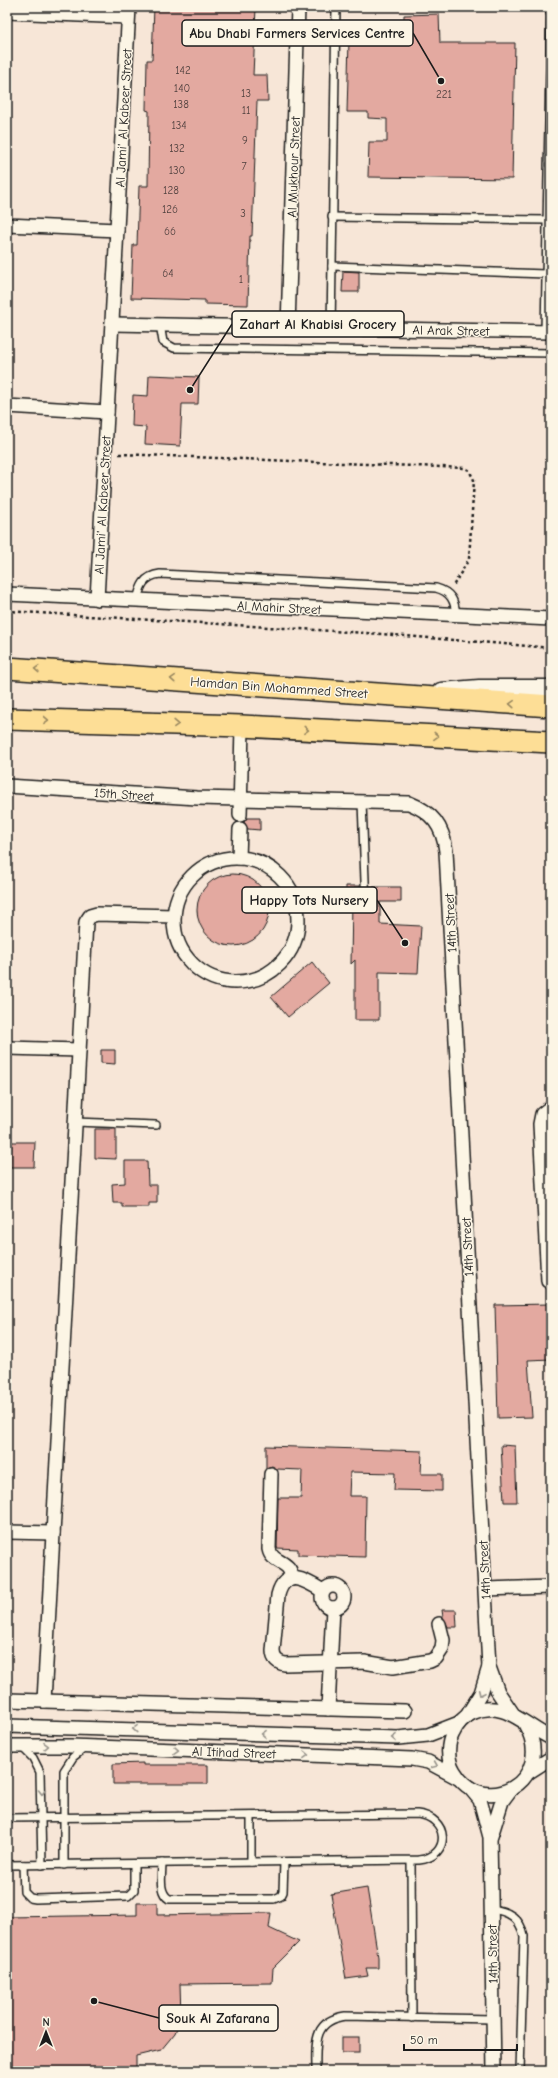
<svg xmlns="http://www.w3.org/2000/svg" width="558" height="2078" viewBox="0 0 558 2078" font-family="'Comic Neue',sans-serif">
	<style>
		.building { fill: #e3a9a0; stroke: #1c1c1c }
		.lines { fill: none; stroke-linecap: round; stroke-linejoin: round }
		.service-casing { stroke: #1c1c1c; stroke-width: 10 }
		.minor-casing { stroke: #1c1c1c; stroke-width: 16 }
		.tertiary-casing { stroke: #1c1c1c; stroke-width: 19 }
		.primary-casing { stroke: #1c1c1c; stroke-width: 24 }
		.path { stroke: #1c1c1c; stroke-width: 2.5; stroke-dasharray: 3 3; stroke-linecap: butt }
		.service { stroke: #fcf5e5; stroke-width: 7 }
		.minor { stroke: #fcf5e5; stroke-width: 13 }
		.tertiary { stroke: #fcf5e5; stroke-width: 16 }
		.primary { stroke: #fdde96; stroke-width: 21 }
		.oneway { stroke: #98875f }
		.oneway2 { stroke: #97938b }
		.labels { text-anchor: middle; stroke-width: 3; stroke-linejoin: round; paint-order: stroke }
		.number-label { font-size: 11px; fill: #4e3f3d }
		.street-label { font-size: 13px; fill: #1c1c1c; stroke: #fcf5e5 }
		.leader { fill: none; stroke: #1c1c1c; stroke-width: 1.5 }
		.callout-dot { fill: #1c1c1c; stroke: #fcf5e5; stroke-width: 1.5 }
		.callout { fill: #fcf5e5; stroke: #1c1c1c; stroke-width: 1.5 }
		.callout-label { font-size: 14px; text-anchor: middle; font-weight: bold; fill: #1c1c1c }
	</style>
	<rect width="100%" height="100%" fill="#f7e6d7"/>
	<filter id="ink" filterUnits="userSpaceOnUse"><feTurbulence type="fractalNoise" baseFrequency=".025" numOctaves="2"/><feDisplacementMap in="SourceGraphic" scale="8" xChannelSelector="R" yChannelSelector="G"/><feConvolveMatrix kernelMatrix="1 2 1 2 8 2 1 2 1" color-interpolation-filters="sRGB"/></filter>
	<g filter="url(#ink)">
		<g class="building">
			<polygon points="154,7 256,7 253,75 267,75 268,101 257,101 252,236 250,236 248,305 205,304 205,300 131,298 133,245 137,245 139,186 148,186 149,111 146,110 147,60 152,60"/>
			<polygon points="439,14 440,43 515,43 512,179 368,177 369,142 387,142 387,119 368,118 368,112 347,112 349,40 363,40 363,43 404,43 404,15"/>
			<polygon points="343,271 359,272 359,292 342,292"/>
			<polygon points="149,375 199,377 198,404 182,404 180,446 145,444 146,427 132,426 133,395 148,396"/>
			<polygon points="247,818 260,818 260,830 248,829 244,822"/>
			<circle cx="233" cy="910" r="36"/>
			<polygon points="346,886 360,886 361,908 366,912 371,907 370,887 401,887 401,902 380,902 380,924 421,926 418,973 379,972 379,1020 355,1020 355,960 351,964 352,900 346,900"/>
			<polygon points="312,962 329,983 288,1017 271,997"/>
			<polygon points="101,1050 115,1050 115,1064 101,1063"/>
			<polygon points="95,1129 116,1129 116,1159 95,1158"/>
			<polygon points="11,1142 35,1142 34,1167 10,1167"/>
			<polygon points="125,1161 147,1161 148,1185 157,1185 157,1203 149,1203 149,1207 122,1207 122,1203 113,1203 112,1184 125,1183"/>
			<polygon points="551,1304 551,1359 528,1360 532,1417 498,1418 495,1305"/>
			<polygon points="501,1445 515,1446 517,1502 504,1502"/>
			<polygon points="266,1446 422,1451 421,1474 442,1474 442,1491 394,1490 395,1473 350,1472 349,1496 366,1496 365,1557 298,1555 298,1549 277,1548 278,1498 301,1498 302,1470 277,1469 272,1466 266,1468"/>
			<polygon points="442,1610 456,1610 457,1627 448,1627 443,1617"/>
			<polygon points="143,1763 143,1765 208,1765 208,1784 113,1784 113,1764"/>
			<polygon points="367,1888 378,1957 378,1968 366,1968 368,1976 346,1979 331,1894"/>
			<polygon points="137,1903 157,1903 157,1915 271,1913 269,1928 299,1942 273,1968 272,1983 180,1984 181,2017 175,2033 161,2050 136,2056 136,2071 7,2071 7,1917 137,1915"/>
			<rect x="342" y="2037" width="17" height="16"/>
		</g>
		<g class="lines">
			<defs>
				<g id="service">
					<polyline points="332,217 547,220"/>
					<polyline points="332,266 546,274"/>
					<polyline points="160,324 163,342 174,348 551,353"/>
					<polyline points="331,328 336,7"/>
					<polyline points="545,332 551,16 549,7"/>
					<path d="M137 601C140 586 144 576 160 574L436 588C451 592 455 601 456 615"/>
					<polyline points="362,802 366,907"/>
					<polyline points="75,1122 156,1125"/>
					<polyline points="21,1746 33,1758 40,1772 42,1865"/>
					<polyline points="251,1816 251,1862"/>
					<path d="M7 1818 417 1814C449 1817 452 1856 419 1860L7 1865"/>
					<polyline points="411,1861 412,2018"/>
					<path d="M162 1863C162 1875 158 1892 169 1899H274L281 1896 283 1892 284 1862"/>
					<polyline points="23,1865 24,1892 30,1898 36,1899 128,1896 134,1890 134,1864"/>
					<polyline points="64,1865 64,1771 73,1757 85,1748"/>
					<path d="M491 1909C509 1911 520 1918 524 1936L520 2071"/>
					<path d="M316 2071C316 2045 312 2021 345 2016L493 2019"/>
				</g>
				<g id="minor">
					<polyline points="7,12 128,17"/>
					<polyline points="7,225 117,230"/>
					<polyline points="112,324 551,332"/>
					<polyline points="288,327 298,7"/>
					<polyline points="7,406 107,412"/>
					<polyline points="7,594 551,619"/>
					<polyline points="97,599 129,7"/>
					<path d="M7 786 197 798 409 803C432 812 443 826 446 851L489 1667 498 1692 513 1714"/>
					<polyline points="240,815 242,726"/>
					<polyline points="239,858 240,829"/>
					<circle cx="236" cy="920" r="62"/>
					<polyline points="7,1048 79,1050"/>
					<polyline points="548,1281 540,1124 542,1114 551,1107"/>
					<path d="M271 1474 269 1549C272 1565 291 1559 292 1579"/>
					<polyline points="7,1532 53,1533"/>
					<circle cx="333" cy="1597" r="11"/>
					<polyline points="486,1589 551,1587"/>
					<path d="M323 1591C307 1581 285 1567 278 1595L273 1651C273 1659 278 1663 285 1664L364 1662 393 1667 430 1661 436 1658 442 1649 443 1640 439 1624"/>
					<polyline points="7,1700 405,1711"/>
					<polyline points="44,1701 86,922 90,916 97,914 174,916"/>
					<polyline points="328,1709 333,1608"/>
					<polyline points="467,1716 481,1693 489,1667"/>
					<path d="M525 1724C558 1781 483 1821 454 1771 447 1760 447 1744 453 1733 457 1724 464 1717 472 1713 503 1698 525 1726 551 1738"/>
					<polyline points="7,1726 398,1738 428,1735 459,1723"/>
					<polyline points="7,1746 71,1746 412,1759 428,1762 458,1778"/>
					<polyline points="529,1772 551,1758"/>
					<polyline points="470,1788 480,1800 490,1837 494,2071"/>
					<polyline points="491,1836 502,1801 511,1789"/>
				</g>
				<polyline id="tertiary" points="441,691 479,688 551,688"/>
				<g id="primary">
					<polyline points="7,668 551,706"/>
					<polyline points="7,719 242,726 551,742"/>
				</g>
			</defs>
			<use href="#service" class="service-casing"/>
			<use href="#minor" class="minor-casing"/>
			<use href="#tertiary" class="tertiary-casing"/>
			<use href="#primary" class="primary-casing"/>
			<g class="path">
				<polyline points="119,454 465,468 469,470 474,480 469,559 453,586"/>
				<polyline points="7,611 382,634 551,648"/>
			</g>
			<use href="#service" class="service"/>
			<use href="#minor" class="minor"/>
			<use href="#tertiary" class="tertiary"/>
			<use href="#primary" class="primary"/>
		</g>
		<defs><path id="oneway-chevron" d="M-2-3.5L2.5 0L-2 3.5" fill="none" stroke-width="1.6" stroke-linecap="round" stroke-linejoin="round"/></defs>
		<g class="oneway">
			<use href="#oneway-chevron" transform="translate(37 669) rotate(-177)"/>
			<use href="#oneway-chevron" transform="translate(173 679) rotate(-176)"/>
			<use href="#oneway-chevron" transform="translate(512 704) rotate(-176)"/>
			<use href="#oneway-chevron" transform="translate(46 720) rotate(2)"/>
			<use href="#oneway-chevron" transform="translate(176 724) rotate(2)"/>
			<use href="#oneway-chevron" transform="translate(306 730) rotate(3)"/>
			<use href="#oneway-chevron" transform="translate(436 736) rotate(3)"/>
		</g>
		<g class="oneway2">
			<use href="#oneway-chevron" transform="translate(481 1693) rotate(115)"/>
			<use href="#oneway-chevron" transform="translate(135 1729) rotate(-178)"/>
			<use href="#oneway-chevron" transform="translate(264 1734) rotate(-178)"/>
			<use href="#oneway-chevron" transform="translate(394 1738) rotate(-179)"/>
			<use href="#oneway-chevron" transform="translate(46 1746) rotate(-1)"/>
			<use href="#oneway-chevron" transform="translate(176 1750) rotate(2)"/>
			<use href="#oneway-chevron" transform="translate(306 1755) rotate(2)"/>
			<use href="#oneway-chevron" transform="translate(435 1765) rotate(23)"/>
			<use href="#oneway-chevron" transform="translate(42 1792) rotate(90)"/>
		</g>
	</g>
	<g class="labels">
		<g class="number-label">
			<text x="183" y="74">142</text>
			<text x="182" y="92">140</text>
			<text x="246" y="97">13</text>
			<text x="444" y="98">221</text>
			<text x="181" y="108">138</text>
			<text x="246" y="114">11</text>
			<text x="179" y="129">134</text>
			<text x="245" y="144">9</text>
			<text x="177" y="152">132</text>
			<text x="244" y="170">7</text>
			<text x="177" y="174">130</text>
			<text x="171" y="194">128</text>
			<text x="170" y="213">126</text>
			<text x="243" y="217">3</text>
			<text x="170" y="235">66</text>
			<text x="168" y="277">64</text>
			<text x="241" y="283">1</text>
		</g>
		<g class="street-label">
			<text transform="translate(123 118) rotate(-87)" y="5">Al Jami' Al Kabeer Street</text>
			<text transform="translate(293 167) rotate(-88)" y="5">Al Mukhour Street</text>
			<text transform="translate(451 330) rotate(1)" y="5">Al Arak Street</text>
			<text transform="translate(102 505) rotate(-87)" y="5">Al Jami' Al Kabeer Street</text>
			<text transform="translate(279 607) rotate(3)" y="5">Al Mahir Street</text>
			<text transform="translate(279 687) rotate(4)" y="5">Hamdan Bin Mohammed Street</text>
			<text transform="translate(124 794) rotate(4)" y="5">15th Street</text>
			<text transform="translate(450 923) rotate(-93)" y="5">14th Street</text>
			<text transform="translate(467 1247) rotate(-93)" y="5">14th Street</text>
			<text transform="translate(484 1570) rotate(-93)" y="5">14th Street</text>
			<text transform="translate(234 1752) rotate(2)" y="5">Al Itihad Street</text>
			<text transform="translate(492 1954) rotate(-91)" y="5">14th Street</text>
		</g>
	</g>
	<path class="leader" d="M441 81L413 33M190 390L232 324M405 943L377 900M94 2001L159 2018"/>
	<g class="callout-dot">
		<circle cx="441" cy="81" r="4"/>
		<circle cx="190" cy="390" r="4"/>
		<circle cx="405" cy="943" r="4"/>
		<circle cx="94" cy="2001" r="4"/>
	</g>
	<g class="callout">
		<rect x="182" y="20" width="231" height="26" rx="4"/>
		<rect x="232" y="311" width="172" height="26" rx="4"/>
		<rect x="242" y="887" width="135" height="26" rx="4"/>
		<rect x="159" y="2005" width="119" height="26" rx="4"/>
	</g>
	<g class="callout-label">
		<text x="297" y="38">Abu Dhabi Farmers Services Centre</text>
		<text x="318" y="329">Zahart Al Khabisi Grocery</text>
		<text x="309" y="905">Happy Tots Nursery</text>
		<text x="218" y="2023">Souk Al Zafarana</text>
	</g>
	<rect width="558" height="2078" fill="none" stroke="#fcf5e5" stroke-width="24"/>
	<rect x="12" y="12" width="534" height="2054" fill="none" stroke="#1c1c1c" stroke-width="1.5" filter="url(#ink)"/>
	<g transform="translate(46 2032)" stroke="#fcf5e5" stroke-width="3" paint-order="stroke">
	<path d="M0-3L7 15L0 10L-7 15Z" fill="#1c1c1c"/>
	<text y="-6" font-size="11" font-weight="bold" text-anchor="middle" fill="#1c1c1c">N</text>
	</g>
	<path d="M404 2044v6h113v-6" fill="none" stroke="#1c1c1c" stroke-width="2"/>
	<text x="410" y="2044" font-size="12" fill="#1c1c1c" stroke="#fcf5e5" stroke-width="3" paint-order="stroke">50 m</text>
</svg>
